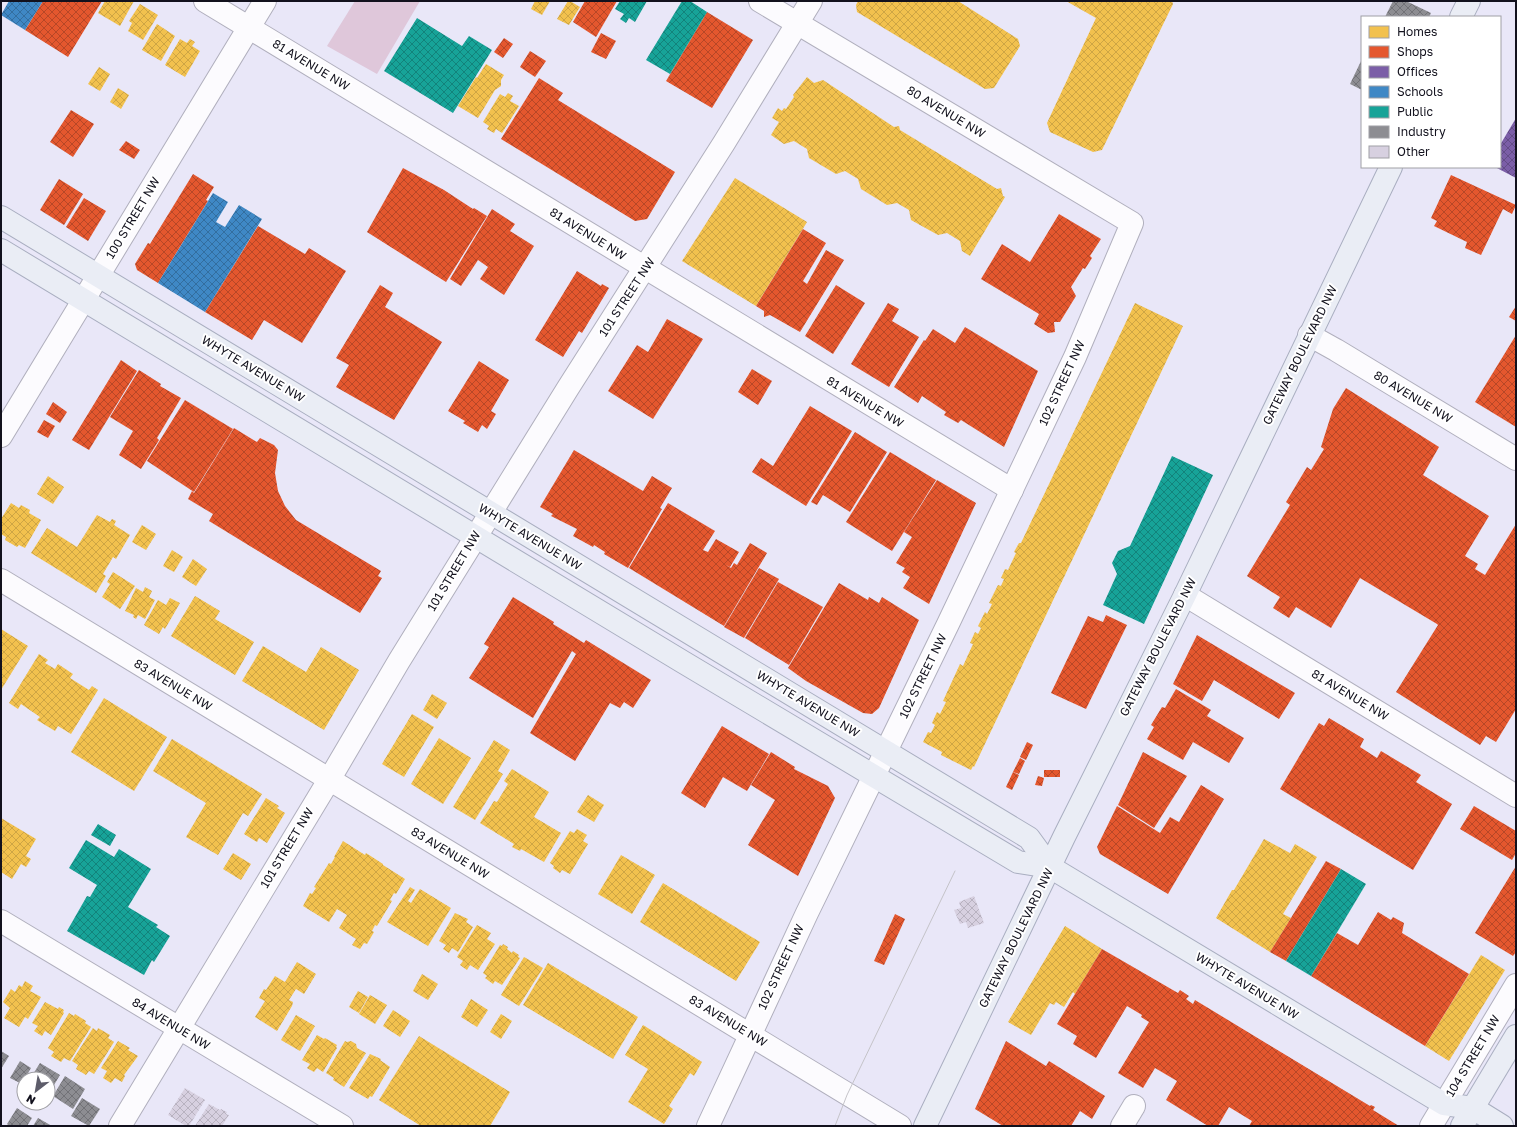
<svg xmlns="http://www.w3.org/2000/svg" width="1517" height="1127" viewBox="0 0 1517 1127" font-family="'Golos Text',sans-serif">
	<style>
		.park { fill: #dfc7da }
		.homes { fill: url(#homes-cross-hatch) }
		.shops { fill: url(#shops-cross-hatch) }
		.offices { fill: url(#offices-cross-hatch) }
		.schools { fill: url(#schools-cross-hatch) }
		.public { fill: url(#public-cross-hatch) }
		.industry { fill: url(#industry-cross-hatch) }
		.building { fill: url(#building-cross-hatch) }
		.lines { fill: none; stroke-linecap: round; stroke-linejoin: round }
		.minor-casing { stroke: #b0afbd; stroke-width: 24 }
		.major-casing { stroke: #a9aec0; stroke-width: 24 }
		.minor { stroke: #fcfbfe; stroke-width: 22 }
		.major { stroke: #eaedf5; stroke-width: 22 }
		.tram { stroke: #c4c3c8; stroke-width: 1 }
		.labels { text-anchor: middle; stroke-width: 4; stroke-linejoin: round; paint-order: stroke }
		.street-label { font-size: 12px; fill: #12111d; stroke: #fff }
	</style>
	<defs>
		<pattern id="homes-cross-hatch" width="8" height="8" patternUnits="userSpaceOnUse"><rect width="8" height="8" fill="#f2c14e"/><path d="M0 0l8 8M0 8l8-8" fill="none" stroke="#cea544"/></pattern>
		<pattern id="shops-cross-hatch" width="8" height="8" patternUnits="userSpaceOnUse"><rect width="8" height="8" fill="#e4572e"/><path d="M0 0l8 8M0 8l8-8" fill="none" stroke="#b74727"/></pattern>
		<pattern id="offices-cross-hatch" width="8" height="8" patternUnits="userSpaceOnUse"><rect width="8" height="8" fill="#7b5ea7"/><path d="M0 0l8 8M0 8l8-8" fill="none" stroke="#634c87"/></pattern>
		<pattern id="schools-cross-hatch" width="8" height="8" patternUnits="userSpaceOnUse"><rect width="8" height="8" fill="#3f88c5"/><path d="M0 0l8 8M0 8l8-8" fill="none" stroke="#336e9f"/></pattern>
		<pattern id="public-cross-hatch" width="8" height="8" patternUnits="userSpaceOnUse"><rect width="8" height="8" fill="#17a398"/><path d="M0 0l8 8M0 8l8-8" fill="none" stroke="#13837b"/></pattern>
		<pattern id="industry-cross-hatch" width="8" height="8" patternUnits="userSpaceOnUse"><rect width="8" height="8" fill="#8d8d92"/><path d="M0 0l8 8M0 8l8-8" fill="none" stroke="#727277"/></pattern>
		<pattern id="building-cross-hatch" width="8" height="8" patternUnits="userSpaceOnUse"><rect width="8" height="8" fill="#d7d0e0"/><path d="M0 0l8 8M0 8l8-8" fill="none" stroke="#b8b2c0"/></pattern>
	</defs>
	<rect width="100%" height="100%" fill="#e9e7f8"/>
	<polygon class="park" points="355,1 420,1 377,74 327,46"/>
	<g class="homes">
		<polygon points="105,1 134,1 120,26 98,13"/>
		<polygon points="535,1 550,1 542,15 531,9"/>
		<polygon points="568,1 570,1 580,7 569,25 557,19"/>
		<polygon points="858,1 958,1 1018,39 1020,46 994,88 985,89 857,12 856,5"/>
		<polygon points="1066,1 1172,1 1173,4 1102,150 1093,152 1050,132 1047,123 1096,18"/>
		<polygon points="140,4 158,15 143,40 128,31 132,23 129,21"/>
		<polygon points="157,24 175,36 161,61 142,50"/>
		<polygon points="180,39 187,43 190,39 195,42 192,46 200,51 185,77 165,65"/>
		<polygon points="486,64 504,75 501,80 501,86 495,90 478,118 458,106 476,77 477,78"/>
		<polygon points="99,67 110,74 100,91 88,84"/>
		<polygon points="807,77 814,83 823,80 894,127 899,126 900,130 997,189 1001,188 1003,196 1005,197 970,256 962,251 960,241 947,233 938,235 911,220 909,210 897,203 887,205 861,189 858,179 845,171 836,174 809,158 807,149 794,141 784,144 771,135 779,122 772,118 778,108 782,111 784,108 786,109 794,97 793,95"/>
		<polygon points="118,88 129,95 121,109 110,102"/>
		<polygon points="508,93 513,96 510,101 519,106 502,133 496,129 494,133 487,129 489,126 483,122 500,94 505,97"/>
		<polygon points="735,178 807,222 756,306 682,261"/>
		<polygon points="1135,303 1183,326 974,767 973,766 971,770 941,755 942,752 923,742 928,732 931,733 935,725 932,723 937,712 940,714 946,702 943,701 960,664 963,666 973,644 970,643 975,632 978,634 981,628 978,626 985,612 987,614 992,604 989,603 998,585 1001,586 1004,579 1001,578 1005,569 1008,570 1016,553 1014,552 1019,543 1021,543"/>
		<polygon points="48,476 64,487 53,504 37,494"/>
		<polygon points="11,503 19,508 21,505 30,510 29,513 41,520 25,548 19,545 17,547 5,540 6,537 1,534 1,519"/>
		<polygon points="97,515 110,522 112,519 116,521 114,525 130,535 116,559 113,557 103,574 106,576 96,593 31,553 47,528 77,547"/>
		<polygon points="142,525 156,534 146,550 132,542"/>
		<polygon points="172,550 183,557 174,572 163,566"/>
		<polygon points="193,559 207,569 196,586 182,577"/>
		<polygon points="113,572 135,586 120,609 102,597 110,584 107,582"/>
		<polygon points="145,587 152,591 149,597 155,600 145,619 138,615 136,619 133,617 134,615 125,611 136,588 143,592"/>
		<polygon points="195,596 220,611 215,619 254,642 235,675 171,636"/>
		<polygon points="170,598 180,603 165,629 163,627 159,634 144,625 158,600 166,605"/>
		<polygon points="1,629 28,646 1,690"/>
		<polygon points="263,646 306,672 321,647 359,670 324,730 242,681"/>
		<polygon points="39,654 48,660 45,663 55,669 58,664 73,674 70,678 89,690 92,686 98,690 71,734 58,726 55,731 37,720 40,717 21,704 18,709 9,703"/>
		<polygon points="432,694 447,703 437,719 423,710"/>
		<polygon points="104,698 167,737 134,791 71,752"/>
		<polygon points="412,714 434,727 404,777 382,764"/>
		<polygon points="439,738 471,758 443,804 411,784"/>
		<polygon points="172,739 262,794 248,816 243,813 218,855 186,837 206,803 153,771"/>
		<polygon points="494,740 510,750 498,771 503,774 475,820 453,807"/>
		<polygon points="512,769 549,792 534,817 561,833 544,862 521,849 520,851 512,847 514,844 480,823 494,801 497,802 508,784 504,781"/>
		<polygon points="588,795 604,805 594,822 577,812"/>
		<polygon points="266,798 279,806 277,808 285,813 267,843 259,838 257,842 244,834"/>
		<polygon points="1,818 36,839 26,856 31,859 26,867 21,864 12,879 1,872"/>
		<polygon points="577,829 587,835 583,841 588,844 570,874 562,870 560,873 553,868 554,866 550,863 570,831 574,833"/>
		<polygon points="1264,839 1290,853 1295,844 1317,857 1283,914 1291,918 1270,952 1216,918 1232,890 1234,890"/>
		<polygon points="343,841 365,855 366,853 383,864 383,865 405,879 396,894 394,893 390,900 392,901 377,926 375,925 372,931 374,932 367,944 364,943 360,949 352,945 356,939 339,928 347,915 337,909 329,922 303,906 310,893 312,894 316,888 314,887 329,863 331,864 335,857 334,857"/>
		<polygon points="233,853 251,864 241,880 223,869"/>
		<polygon points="621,855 655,875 632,914 598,894"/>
		<polygon points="663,883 760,942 736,981 640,922"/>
		<polygon points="410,887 415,890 408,901 411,903 420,889 451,908 428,946 387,922"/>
		<polygon points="455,913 468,919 466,922 473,927 458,952 452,948 449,953 443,949 446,945 439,941"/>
		<polygon points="477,925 491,933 487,939 495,944 478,970 470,965 467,970 460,965 463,961 457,957"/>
		<polygon points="1065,926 1102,949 1075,994 1073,992 1064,1007 1056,1002 1054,1005 1050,1003 1031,1035 1008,1022"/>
		<polygon points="503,944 508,947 507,949 512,953 513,951 519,955 518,957 520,958 502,985 495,981 493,984 485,978 487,976 483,973 500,945 502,946"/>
		<polygon points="1481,955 1505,970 1449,1061 1425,1046"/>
		<polygon points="524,957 543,968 519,1006 501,995"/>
		<polygon points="297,962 316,974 304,994 296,989 289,1000 293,1002 292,1006 277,1031 255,1017 265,1001 259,998 264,989 266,990 275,976 285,982"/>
		<polygon points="548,963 638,1017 613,1059 523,1005"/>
		<polygon points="422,974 438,984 428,1000 413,991"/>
		<polygon points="25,981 33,986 30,991 41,997 28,1019 25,1017 19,1027 4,1018 10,1008 3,1002 11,989 15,992 19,985 22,987"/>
		<polygon points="358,991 368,997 359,1013 349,1007"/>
		<polygon points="370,995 387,1005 375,1024 359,1014"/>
		<polygon points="471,999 488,1010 477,1027 461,1017"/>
		<polygon points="45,1002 58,1009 59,1007 64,1010 63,1012 64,1013 51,1035 45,1031 42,1036 34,1031 38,1026 32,1023"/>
		<polygon points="393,1010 410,1021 400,1037 383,1026"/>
		<polygon points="69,1013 74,1016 75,1014 86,1021 85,1023 91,1027 70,1061 64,1058 61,1062 51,1056 54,1052 48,1048"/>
		<polygon points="501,1014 512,1021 501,1039 490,1032"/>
		<polygon points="296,1015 315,1026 300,1051 281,1040"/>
		<polygon points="643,1025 702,1062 694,1076 690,1073 669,1106 673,1109 664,1124 628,1102 648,1069 625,1055"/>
		<polygon points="93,1028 97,1031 98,1028 110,1035 108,1038 114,1042 94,1074 89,1071 86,1075 76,1069 78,1065 72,1061"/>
		<polygon points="317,1035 324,1039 325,1038 337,1045 336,1047 337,1048 323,1072 317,1068 314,1072 307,1068 310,1064 302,1060"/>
		<polygon points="419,1036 510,1092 490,1126 421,1126 379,1100"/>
		<polygon points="118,1041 130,1048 128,1050 138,1056 124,1075 125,1076 122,1082 115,1078 111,1083 103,1078 107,1071 101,1068"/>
		<polygon points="345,1041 347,1042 351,1041 356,1044 357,1048 366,1053 344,1087 333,1080 334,1078 326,1073"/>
		<polygon points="370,1054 381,1059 380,1060 390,1067 372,1097 370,1096 368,1099 349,1088"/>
	</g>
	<g class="shops">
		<polygon points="43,1 102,1 68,57 25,30"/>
		<polygon points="585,1 617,1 596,37 573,22"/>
		<polygon points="707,12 753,40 712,108 666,81"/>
		<polygon points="601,33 616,41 606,59 591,52"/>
		<polygon points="504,38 513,44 503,58 494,52"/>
		<polygon points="530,51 546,61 535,77 520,67"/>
		<polygon points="539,78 563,93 558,100 675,172 647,219 635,221 501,139"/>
		<polygon points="71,110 94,124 73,157 50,142"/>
		<polygon points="126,141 140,150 134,159 119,150"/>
		<polygon points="403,168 444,190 473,209 474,208 487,216 446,282 367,232"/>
		<polygon points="193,174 214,187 206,200 208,201 158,283 137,270 135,264 148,243 150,244"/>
		<polygon points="1451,175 1516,205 1512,214 1503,209 1481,255 1465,248 1467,242 1434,226 1437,221 1431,218"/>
		<polygon points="59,179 83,194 64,225 40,210"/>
		<polygon points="84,198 106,211 88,241 66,227"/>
		<polygon points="492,209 515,224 510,231 534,246 504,295 480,279 488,267 478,260 461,286 450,279"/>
		<polygon points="1059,214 1101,239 1090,256 1092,258 1085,269 1083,268 1071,287 1076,296 1060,322 1054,322 1055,332 1048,333 1034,324 1039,314 981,279 1002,244 1030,262"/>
		<polygon points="258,226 305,254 309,248 346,271 302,343 264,320 252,340 205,312"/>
		<polygon points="803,229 826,243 803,281 807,284 826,250 844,260 800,332 770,315 764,317 764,311 756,306"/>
		<polygon points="577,271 601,286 602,284 609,288 582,333 579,331 563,357 535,340"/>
		<polygon points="380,285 393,293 385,307 442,342 394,420 336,387 349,365 336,358"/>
		<polygon points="836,285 865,303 833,354 805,336"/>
		<polygon points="888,303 899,309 892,321 919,337 889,387 851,364"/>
		<polygon points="1516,306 1516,321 1509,317"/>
		<polygon points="667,319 703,339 653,419 608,391 637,345 648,352"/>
		<polygon points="965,327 1038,371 1004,447 961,420 958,423 944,415 946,412 922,396 918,403 894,387 924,340 925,341 933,329 955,343"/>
		<polygon points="1516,335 1516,427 1475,402"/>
		<polygon points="121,360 137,371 89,450 72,440"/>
		<polygon points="479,361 509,380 491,411 496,414 487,429 482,425 478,432 463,423 465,421 448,411"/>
		<polygon points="752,369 772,381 758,405 738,392"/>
		<polygon points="139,370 161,384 160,386 181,398 157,438 159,440 141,469 119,455 133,431 110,417"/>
		<polygon points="1346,388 1439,447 1423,475 1489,516 1465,556 1478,564 1475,569 1485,575 1516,524 1516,709 1496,742 1486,736 1480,745 1396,692 1438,625 1437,624 1360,578 1331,628 1296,607 1289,618 1273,608 1280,597 1247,576 1290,505 1286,502 1307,467 1311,470 1324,449 1321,447 1333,409"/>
		<polygon points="185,400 233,429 194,492 147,461"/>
		<polygon points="53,402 67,412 60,423 46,414"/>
		<polygon points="810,406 852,431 806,506 752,472 761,458 773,466"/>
		<polygon points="44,420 55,426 48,438 37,432"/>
		<polygon points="234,428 257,442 260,438 274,445 278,450 275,473 278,491 285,506 296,520 381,571 378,576 382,578 360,613 209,521 213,514 188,499 192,491 194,493"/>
		<polygon points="855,432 887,452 850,512 823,495 817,505 811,502"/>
		<polygon points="574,450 643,491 652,476 672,488 660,508 662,509 628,568 604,554 605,552 594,545 593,547 573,536 577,529 551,516 553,514 540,507"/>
		<polygon points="890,452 936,480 892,551 846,522"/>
		<polygon points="937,480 976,503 929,604 903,588 910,577 902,572 905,568 896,563 912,537 904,532"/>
		<polygon points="668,503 715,531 703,550 708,552 716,539 739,552 730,567 726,565 731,568 734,563 737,565 750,543 767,553 724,626 629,568"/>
		<polygon points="759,568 779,579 744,638 724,627"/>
		<polygon points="778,582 823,607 789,665 745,638"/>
		<polygon points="839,583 868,600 869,597 879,603 882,597 919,620 879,708 872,714 863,713 806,681 788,668"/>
		<polygon points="513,597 554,622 553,624 584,643 586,640 651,680 633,708 624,702 620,708 610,703 575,761 530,733 576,654 572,651 533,718 469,678 489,647 484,644"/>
		<polygon points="1106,615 1127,625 1086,709 1051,693 1088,616 1103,622"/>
		<polygon points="1197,635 1295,693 1279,719 1214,680 1202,701 1173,684"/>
		<polygon points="1176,689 1211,710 1207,716 1244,738 1229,763 1193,742 1183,760 1147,739 1154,727 1151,725 1162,707 1165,708"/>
		<polygon points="1329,718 1364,739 1360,747 1377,758 1381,751 1421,775 1416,782 1452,804 1413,870 1280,789 1319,723 1324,726"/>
		<polygon points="722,726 769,754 747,791 723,777 705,808 681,793"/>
		<polygon points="1027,742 1033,745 1026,760 1020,757"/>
		<polygon points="771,752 795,767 794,769 828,786 835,798 798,876 748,845 775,800 751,785"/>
		<polygon points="1143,752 1187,776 1154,828 1118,805"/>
		<polygon points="1020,758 1025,761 1019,774 1013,772"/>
		<rect x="1044" y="770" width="16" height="7"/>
		<polygon points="1013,772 1019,775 1012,790 1006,787"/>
		<polygon points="1038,776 1044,778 1042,786 1035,785"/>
		<polygon points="1201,785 1224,799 1168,894 1100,854 1097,847 1117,806 1160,833 1170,817 1179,822"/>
		<polygon points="1474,806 1516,831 1516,853 1512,860 1460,829"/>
		<polygon points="1326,861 1341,869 1286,961 1270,952"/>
		<polygon points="1516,866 1516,952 1513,956 1475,933"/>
		<polygon points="1378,912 1391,920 1393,917 1404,923 1402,933 1469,974 1425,1046 1311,976 1337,933 1358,945"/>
		<polygon points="895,914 905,919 884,965 874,961"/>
		<polygon points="1102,949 1178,993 1180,990 1189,996 1186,999 1193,1004 1195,1000 1370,1106 1371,1105 1375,1107 1373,1110 1399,1126 1249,1126 1252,1121 1229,1107 1218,1126 1208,1126 1166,1100 1177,1081 1155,1068 1143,1088 1118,1073 1149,1022 1141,1017 1142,1015 1127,1006 1096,1058 1073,1044 1077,1036 1057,1024"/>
		<polygon points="1006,1041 1046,1066 1049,1061 1105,1096 1092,1119 1080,1111 1071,1126 1053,1126 1050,1125 1049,1126 1003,1126 975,1109"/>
	</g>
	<polygon class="offices" points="1516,118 1516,178 1495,167 1500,167 1500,145"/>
	<g class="schools">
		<polygon points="9,1 43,1 25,30 1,15"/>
		<polygon points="213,193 228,202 216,222 225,227 239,205 262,219 205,312 158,283"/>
	</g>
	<g class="public">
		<polygon points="620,1 647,1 635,22 629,18 626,23 620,19 624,14 615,9"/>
		<polygon points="682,1 690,1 707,12 670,74 646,60"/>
		<polygon points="417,18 462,46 469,36 492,50 453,113 384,71"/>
		<polygon points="1172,456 1213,475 1144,624 1103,605 1117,574 1112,563 1118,551 1130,546"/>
		<polygon points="98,824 116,835 110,846 91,835"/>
		<polygon points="86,840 114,857 119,849 151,869 128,907 158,925 156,927 170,936 154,962 152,960 144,975 67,931 87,896 90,897 97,885 69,868"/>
		<polygon points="1341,869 1366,884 1311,976 1286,961"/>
	</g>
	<g class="industry">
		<polygon points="1393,1 1406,1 1431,13 1429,17 1385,17"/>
		<polygon points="1362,59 1362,90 1350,84"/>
		<polygon points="1,1051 9,1056 1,1069"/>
		<polygon points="20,1061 31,1068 22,1084 10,1078"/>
		<polygon points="40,1063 60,1075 48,1095 48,1079 30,1079"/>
		<polygon points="65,1076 85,1089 73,1109 53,1096"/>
		<polygon points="82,1098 100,1109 89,1126 71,1116"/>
		<polygon points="17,1108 32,1118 27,1126 9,1126 7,1124"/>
		<polygon points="38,1118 52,1126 33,1126"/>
	</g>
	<g class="building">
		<polygon points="974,896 984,923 968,928 966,922 960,924 954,910 961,908 959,902"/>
		<polygon points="185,1088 205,1100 189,1126 186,1126 168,1115"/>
		<polygon points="209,1104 220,1110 221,1109 227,1112 226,1114 229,1115 222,1126 195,1126"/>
	</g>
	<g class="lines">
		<defs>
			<g id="minor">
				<polyline points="205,1 1012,490"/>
				<polyline points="1309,335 1336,350 1516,459"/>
				<polyline points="1,436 265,1"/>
				<polyline points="1,580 900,1126"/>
				<polyline points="1185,595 1516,796"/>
				<polyline points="1,921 342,1126"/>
				<polyline points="120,1126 329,780 399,661 568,388 724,143 811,1"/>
				<polyline points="708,1126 807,913 948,624 1075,357 1132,223 760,1"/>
				<polyline points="1122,1126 1134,1106"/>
				<polyline points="1431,1126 1516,985"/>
			</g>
			<g id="major">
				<polyline points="1461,17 1469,1"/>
				<polyline points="1,217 1029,838 1050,867"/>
				<polyline points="1,250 683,662 1018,862 1050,867 1444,1104 1473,1108 1502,1126"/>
				<polyline points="925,1126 1064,837 1185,595 1391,167"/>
				<polyline points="1462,1126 1516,1036"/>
			</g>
		</defs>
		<use href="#minor" class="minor-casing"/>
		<use href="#major" class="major-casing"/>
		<use href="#minor" class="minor"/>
		<use href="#major" class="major"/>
		<polyline class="tram" points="835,1126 847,1095 955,871"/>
	</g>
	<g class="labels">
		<g class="street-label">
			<text transform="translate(311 65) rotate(31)" y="4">81 AVENUE NW</text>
			<text transform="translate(946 112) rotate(31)" y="4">80 AVENUE NW</text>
			<text transform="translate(133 218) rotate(-59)" y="4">100 STREET NW</text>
			<text transform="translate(588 234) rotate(32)" y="4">81 AVENUE NW</text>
			<text transform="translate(627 297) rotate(-57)" y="4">101 STREET NW</text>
			<text transform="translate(1300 355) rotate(-64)" y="4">GATEWAY BOULEVARD NW</text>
			<text transform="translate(253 369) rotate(31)" y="4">WHYTE AVENUE NW</text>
			<text transform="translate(1062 383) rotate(-65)" y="4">102 STREET NW</text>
			<text transform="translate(1413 397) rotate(31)" y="4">80 AVENUE NW</text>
			<text transform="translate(865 402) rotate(31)" y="4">81 AVENUE NW</text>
			<text transform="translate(530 537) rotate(31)" y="4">WHYTE AVENUE NW</text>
			<text transform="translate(454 571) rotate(-59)" y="4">101 STREET NW</text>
			<text transform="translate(1158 647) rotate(-63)" y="4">GATEWAY BOULEVARD NW</text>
			<text transform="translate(923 676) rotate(-64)" y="4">102 STREET NW</text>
			<text transform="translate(173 685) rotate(31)" y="4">83 AVENUE NW</text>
			<text transform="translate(1350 695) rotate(31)" y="4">81 AVENUE NW</text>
			<text transform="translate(808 704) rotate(31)" y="4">WHYTE AVENUE NW</text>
			<text transform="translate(287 848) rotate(-59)" y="4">101 STREET NW</text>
			<text transform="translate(450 853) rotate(31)" y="4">83 AVENUE NW</text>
			<text transform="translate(1016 938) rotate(-64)" y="4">GATEWAY BOULEVARD NW</text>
			<text transform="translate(781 967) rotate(-65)" y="4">102 STREET NW</text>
			<text transform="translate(1247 986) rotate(31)" y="4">WHYTE AVENUE NW</text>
			<text transform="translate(728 1021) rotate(31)" y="4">83 AVENUE NW</text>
			<text transform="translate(171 1024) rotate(31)" y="4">84 AVENUE NW</text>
			<text transform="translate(1473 1056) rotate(-59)" y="4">104 STREET NW</text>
		</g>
	</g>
	<rect width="1517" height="1127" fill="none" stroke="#12111d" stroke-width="4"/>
	<rect x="1361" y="16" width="140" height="152" fill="#ffffff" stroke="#a0a0a5"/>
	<rect x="1369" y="26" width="20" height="12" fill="#f2c14e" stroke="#a0a0a5"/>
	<text x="1397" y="36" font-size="12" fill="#12111d">Homes</text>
	<rect x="1369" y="46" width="20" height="12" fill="#e4572e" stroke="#a0a0a5"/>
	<text x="1397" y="56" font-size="12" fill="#12111d">Shops</text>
	<rect x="1369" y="66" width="20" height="12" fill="#7b5ea7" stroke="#a0a0a5"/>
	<text x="1397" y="76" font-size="12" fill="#12111d">Offices</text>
	<rect x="1369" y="86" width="20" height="12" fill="#3f88c5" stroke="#a0a0a5"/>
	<text x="1397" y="96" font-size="12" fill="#12111d">Schools</text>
	<rect x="1369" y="106" width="20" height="12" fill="#17a398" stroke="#a0a0a5"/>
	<text x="1397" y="116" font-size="12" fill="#12111d">Public</text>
	<rect x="1369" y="126" width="20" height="12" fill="#8d8d92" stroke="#a0a0a5"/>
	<text x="1397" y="136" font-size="12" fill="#12111d">Industry</text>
	<rect x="1369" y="146" width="20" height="12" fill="#d7d0e0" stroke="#a0a0a5"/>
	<text x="1397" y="156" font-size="12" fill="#12111d">Other</text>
	<g transform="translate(36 1091) rotate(211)"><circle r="19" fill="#ffffff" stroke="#a0a0a5"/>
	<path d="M0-3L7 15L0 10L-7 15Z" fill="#5d5c6a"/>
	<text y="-6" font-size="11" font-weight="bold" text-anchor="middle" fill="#12111d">N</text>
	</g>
</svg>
